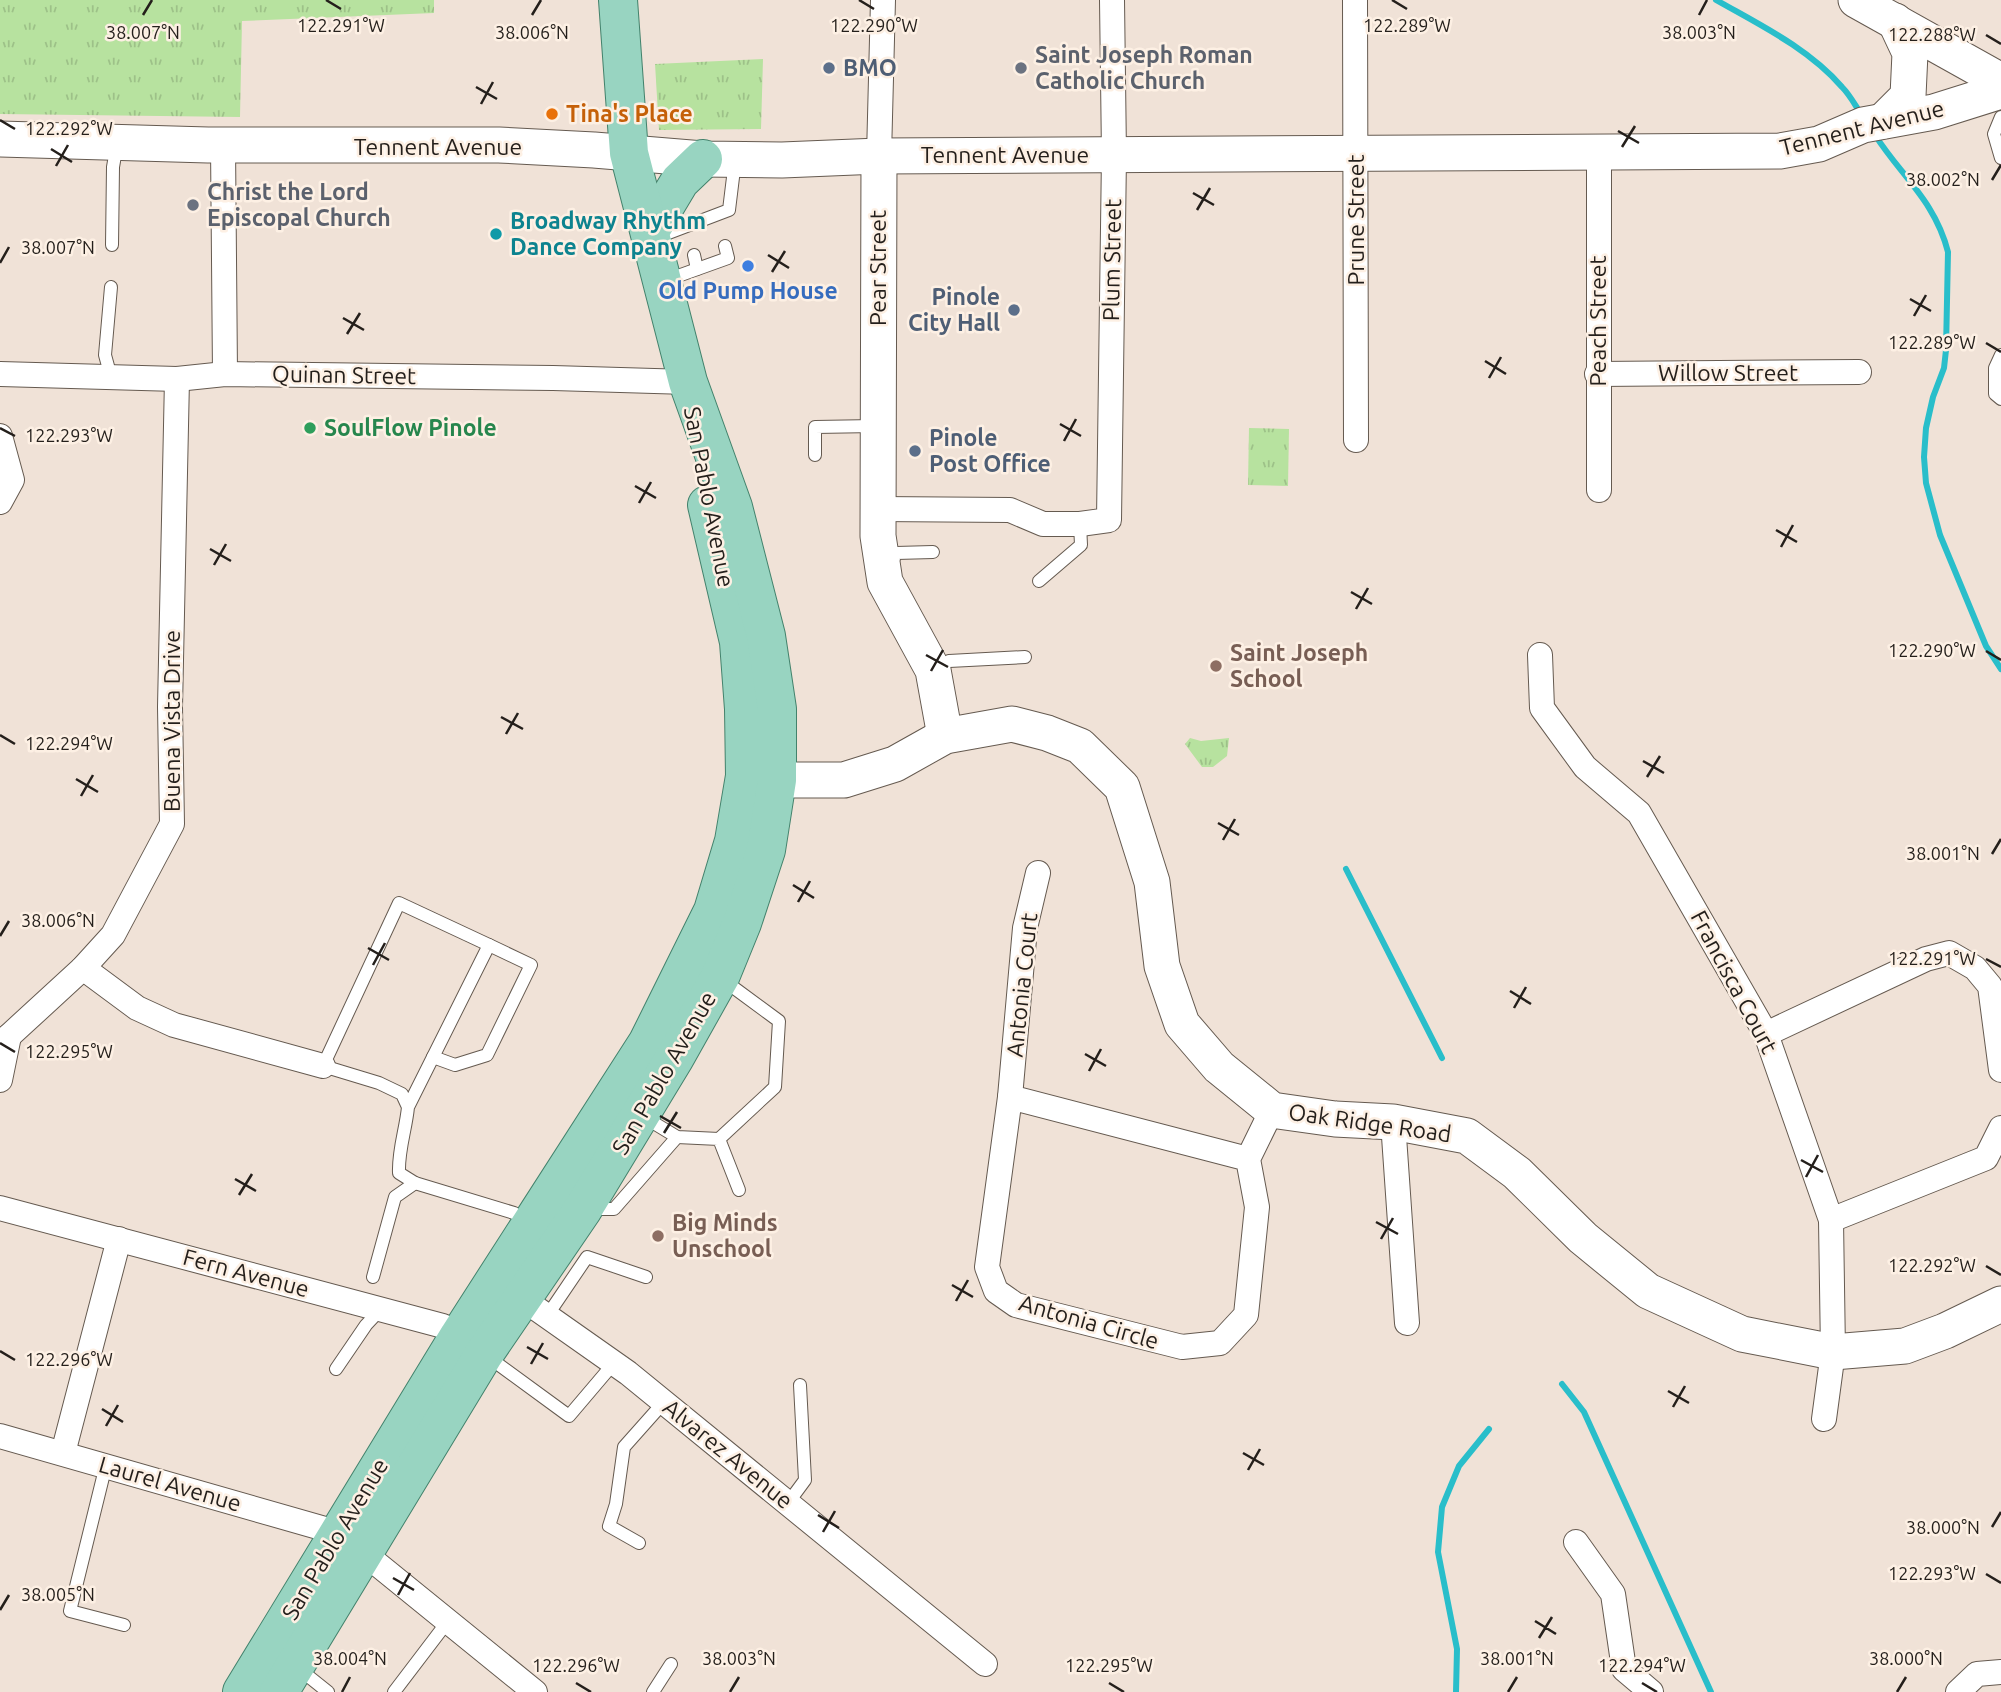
<svg xmlns="http://www.w3.org/2000/svg" width="2001" height="1692" viewBox="0 0 2001 1692" font-family="Ubuntu,sans-serif">
	<style>
		.park { fill: url(#park-tufts) }
		.lines { fill: none; stroke-linecap: round; stroke-linejoin: round }
		.stream { stroke: #29beca; stroke-width: 6 }
		.lane-casing { stroke: #655a50; stroke-width: 14 }
		.street-casing { stroke: #655a50; stroke-width: 26 }
		.secondary-casing { stroke: #655a50; stroke-width: 37 }
		.primary-casing { stroke: #43826c; stroke-width: 40 }
		.lane { stroke: #fff; stroke-width: 12 }
		.street { stroke: #fff; stroke-width: 24 }
		.secondary { stroke: #fff; stroke-width: 35 }
		.primary { stroke: #98d4c1; stroke-width: 38 }
		.ticks { fill: none; stroke: #241f1b; stroke-width: 2.5 }
		.service-dot { fill: #5c6f8a; stroke: #fdf0e4; stroke-width: 2.5 }
		.worship-dot { fill: #6b7280; stroke: #fdf0e4; stroke-width: 2.5 }
		.food-dot { fill: #e8710a; stroke: #fdf0e4; stroke-width: 2.5 }
		.culture-dot { fill: #0f9aa8; stroke: #fdf0e4; stroke-width: 2.5 }
		.shop-dot { fill: #3f7fe0; stroke: #fdf0e4; stroke-width: 2.5 }
		.leisure-dot { fill: #2e9e5b; stroke: #fdf0e4; stroke-width: 2.5 }
		.education-dot { fill: #8d6e63; stroke: #fdf0e4; stroke-width: 2.5 }
		.labels { text-anchor: middle; stroke-width: 5; stroke-linejoin: round; paint-order: stroke }
		.worship-label { font-size: 23px; font-weight: bold; fill: #5b616d; stroke: #fdf0e4; text-anchor: start }
		.service-label { font-size: 23px; font-weight: bold; fill: #4e5e75; stroke: #fdf0e4; text-anchor: start }
		.food-label { font-size: 23px; font-weight: bold; fill: #c56008; stroke: #fdf0e4; text-anchor: start }
		.street-label { font-size: 23px; fill: #241f1b; stroke: #fdf0e4 }
		.culture-label { font-size: 23px; font-weight: bold; fill: #0d838f; stroke: #fdf0e4; text-anchor: start }
		.shop-label { font-size: 23px; font-weight: bold; fill: #366cbe; stroke: #fdf0e4 }
		.leisure-label { font-size: 23px; font-weight: bold; fill: #27864d; stroke: #fdf0e4; text-anchor: start }
		.education-label { font-size: 23px; font-weight: bold; fill: #785e54; stroke: #fdf0e4; text-anchor: start }
		.ticks-label { font-size: 18px; text-anchor: middle; fill: #241f1b; stroke: #fdf0e4; stroke-width: 5; stroke-linejoin: round; paint-order: stroke }
	</style>
	<defs>
		<pattern id="park-tufts" width="24" height="20" patternUnits="userSpaceOnUse" patternTransform="scale(1.75)"><rect width="24" height="20" fill="#b7e29f"/><path d="M3 7l-1-3M5 7V3M7 7l1-3M15 17l-1-3M17 17v-4M19 17l1-3" fill="none" stroke="#9dc188"/></pattern>
	</defs>
	<rect width="100%" height="100%" fill="#f0e2d7"/>
	<g class="park">
		<polygon points="0,0 434,0 434,13 242,21 240,117 0,114"/>
		<polygon points="763,59 761,129 659,130 655,64"/>
		<polygon points="1249,428 1289,429 1288,486 1248,485"/>
		<polygon points="1190,738 1201,741 1229,738 1227,756 1213,767 1202,767 1185,744"/>
	</g>
	<g class="lines">
		<g class="stream">
			<path d="M1716 0C1760 25 1808 48 1842 87 1850 95 1855 105 1861 114"/>
			<path d="M1875 135C1902 177 1935 201 1948 252L1946 350 1944 368 1933 397 1926 428 1924 457 1926 483 1940 535 1986 646 2001 669"/>
			<polyline points="1346,869 1442,1058"/>
			<polyline points="1562,1384 1584,1412 1711,1692"/>
			<polyline points="1456,1692 1457,1649 1438,1552 1442,1507 1459,1466 1489,1429"/>
		</g>
		<defs>
			<g id="lane">
				<polyline points="2001,117 1994,134 2001,158"/>
				<polyline points="658,237 729,210 735,161"/>
				<polyline points="112,245 113,167 117,144"/>
				<polyline points="694,255 697,269"/>
				<polyline points="664,281 728,258 725,246"/>
				<polyline points="111,287 105,355 111,377"/>
				<polyline points="2001,355 1995,368 1995,394 2001,399"/>
				<polyline points="815,455 815,427 875,426"/>
				<polyline points="891,565 896,553 933,552"/>
				<polyline points="1039,581 1081,545 1080,524"/>
				<polyline points="936,668 949,661 1025,657"/>
				<polyline points="433,1057 455,1065 487,1055 531,965 489,945"/>
				<path d="M408 1107 402 1094 379 1083 323 1066 399 903 489 945 408 1107C406 1129 398 1150 399 1173L415 1183 514 1213 527 1222"/>
				<polyline points="644,1117 677,1137 719,1139 739,1190"/>
				<polyline points="719,1139 775,1087 779,1021 722,979"/>
				<polyline points="590,1209 614,1209 677,1137"/>
				<polyline points="373,1277 395,1197 415,1183"/>
				<polyline points="547,1316 587,1257 646,1277"/>
				<polyline points="487,1356 569,1416 614,1363"/>
				<polyline points="336,1369 366,1325 381,1309"/>
				<polyline points="106,1465 70,1611 124,1625"/>
				<polyline points="788,1503 805,1480 800,1385"/>
				<polyline points="639,1543 609,1526 616,1504 624,1447 664,1402"/>
				<polyline points="298,1668 328,1692"/>
				<polyline points="394,1692 448,1621"/>
				<polyline points="653,1692 671,1664"/>
			</g>
			<g id="street">
				<polyline points="1355,0 1356,440"/>
				<polyline points="223,145 225,374"/>
				<polyline points="1599,152 1599,490"/>
				<polyline points="879,156 883,0"/>
				<polyline points="0,374 177,379 225,374 553,378 688,382"/>
				<polyline points="1597,374 1859,372"/>
				<polyline points="0,436 12,480 0,502"/>
				<polyline points="878,509 1010,510 1043,524 1080,524 1109,520 1114,155 1112,0"/>
				<polyline points="1540,655 1542,708 1585,767 1639,813 1766,1034 1831,1220 1833,1352 1824,1419"/>
				<polyline points="83,968 137,1008 174,1025 323,1066"/>
				<polyline points="1766,1034 1926,959 1949,953 1975,968 1990,986 2001,1070"/>
				<polyline points="9,1036 83,968 113,935 172,824 170,707 177,379"/>
				<polyline points="0,1080 9,1036"/>
				<polyline points="1010,1097 1025,928 1038,873"/>
				<polyline points="1393,1122 1407,1323"/>
				<polyline points="1248,1159 1010,1097 987,1267 996,1291 1016,1305 1182,1347 1220,1343 1246,1315 1257,1207 1248,1159 1272,1110"/>
				<polyline points="0,1208 443,1326 469,1343"/>
				<polyline points="1831,1220 1986,1158 2001,1128"/>
				<polyline points="510,1290 628,1373 985,1664"/>
				<polyline points="0,1436 339,1533 535,1692"/>
				<polyline points="63,1453 119,1239"/>
				<polyline points="1576,1542 1613,1594 1624,1669 1651,1692"/>
				<polyline points="1958,1692 1977,1674 2001,1672"/>
			</g>
			<g id="secondary">
				<polyline points="1856,0 2001,81"/>
				<polyline points="1883,121 1908,96 1910,53 1895,21"/>
				<polyline points="0,139 208,145 499,145 594,150 703,159 782,160 879,156 1780,151 1819,144 1863,125 1934,112 2001,91"/>
				<polyline points="879,156 878,536 885,582 933,670 945,736"/>
				<polyline points="748,776 777,780 844,780 895,764 945,736 1012,724 1047,733 1080,746 1122,787 1152,882 1162,966 1182,1024 1219,1067 1272,1110 1335,1119 1393,1122 1467,1136 1517,1173 1583,1238 1648,1291 1742,1334 1833,1352 1905,1346 1945,1331 2001,1304"/>
			</g>
			<g id="primary">
				<polyline points="650,231 680,181 703,159"/>
				<polyline points="242,1692 459,1336 648,1042 713,911 734,841 745,776 744,709 739,642 707,505"/>
				<polyline points="279,1692 484,1354 583,1209 674,1059 720,977 742,923 766,850 777,780 777,709 766,636 733,507 688,382 629,153 618,0"/>
			</g>
		</defs>
		<use href="#lane" class="lane-casing"/>
		<use href="#street" class="street-casing"/>
		<use href="#secondary" class="secondary-casing"/>
		<use href="#primary" class="primary-casing"/>
		<use href="#lane" class="lane"/>
		<use href="#street" class="street"/>
		<use href="#secondary" class="secondary"/>
		<use href="#primary" class="primary"/>
	</g>
	<path class="ticks" d="M326 0 341 9M859 0 874 9M1392 0 1407 9M143 15 152 0M532 15 541 0M1699 15 1707 0M1986 35 2001 44M476 87 497 99M481 104 493 82M0 120 15 129M1618 131 1639 143M1622 147 1635 126M51 149 72 162M56 166 68 145M1992 180 2001 165M1193 193 1214 205M1197 210 1210 188M768 255 789 268M0 263 9 247M772 272 785 251M1910 299 1931 311M1914 316 1926 295M343 318 364 330M347 334 360 313M1986 343 2001 352M1485 361 1506 374M1489 378 1501 357M1060 424 1081 436M0 428 15 436M1064 441 1076 419M635 486 656 498M639 503 651 482M1776 530 1797 542M1781 547 1793 525M210 549 231 561M214 565 226 544M1351 592 1372 604M1356 609 1368 588M1986 651 2001 660M926 655 948 667M931 671 943 650M501 717 523 729M506 734 518 713M0 735 15 744M1643 761 1664 773M1647 777 1660 756M76 779 98 792M81 796 93 775M1218 823 1239 835M1223 840 1235 819M1992 854 2001 839M793 885 814 898M798 902 810 881M0 936 9 921M368 948 389 960M1986 959 2001 967M373 965 385 943M1510 991 1531 1004M1514 1008 1526 987M0 1043 15 1052M1085 1054 1106 1066M1089 1071 1101 1049M660 1116 681 1128M664 1133 677 1112M1801 1160 1823 1172M1806 1177 1818 1155M235 1179 256 1191M239 1195 252 1174M1376 1222 1398 1234M1381 1239 1393 1218M1986 1266 2001 1275M952 1285 973 1297M956 1301 968 1280M527 1347 548 1359M0 1351 15 1360M531 1364 543 1343M1668 1391 1689 1403M1673 1407 1685 1386M102 1409 123 1422M106 1426 118 1405M1243 1453 1264 1465M1248 1470 1260 1449M818 1515 839 1528M1992 1527 2001 1512M823 1532 835 1511M1986 1574 2001 1583M393 1578 414 1590M398 1595 410 1573M0 1610 9 1595M1535 1621 1556 1634M1539 1638 1552 1617M576 1683 591 1692M1109 1683 1124 1692M1642 1683 1657 1692M342 1692 350 1677M730 1692 739 1677M1508 1692 1517 1677M1897 1692 1906 1677"/>
	<g class="service-dot">
		<circle cx="829" cy="68" r="7"/>
		<circle cx="1014" cy="310" r="7"/>
		<circle cx="915" cy="451" r="7"/>
	</g>
	<g class="worship-dot">
		<circle cx="1021" cy="68" r="7"/>
		<circle cx="193" cy="205" r="7"/>
	</g>
	<circle class="food-dot" cx="552" cy="114" r="7"/>
	<circle class="culture-dot" cx="496" cy="234" r="7"/>
	<circle class="shop-dot" cx="748" cy="266" r="7"/>
	<circle class="leisure-dot" cx="310" cy="428" r="7"/>
	<g class="education-dot">
		<circle cx="1216" cy="666" r="7"/>
		<circle cx="658" cy="1236" r="7"/>
	</g>
	<g class="labels">
		<g class="worship-label">
			<text x="1035" y="63">Saint Joseph Roman<tspan x="1035" dy="26">Catholic Church</tspan></text>
			<text x="207" y="200">Christ the Lord<tspan x="207" dy="26">Episcopal Church</tspan></text>
		</g>
		<g class="service-label">
			<text x="843" y="76">BMO</text>
			<text x="1000" y="305" text-anchor="end">Pinole<tspan x="1000" dy="26">City Hall</tspan></text>
			<text x="929" y="446">Pinole<tspan x="929" dy="26">Post Office</tspan></text>
		</g>
		<g class="food-label">
			<text x="566" y="122">Tina's Place</text>
		</g>
		<g class="street-label">
			<text transform="translate(1862 128) rotate(-14)" y="8">Tennent Avenue</text>
			<text x="438" y="155">Tennent Avenue</text>
			<text x="1005" y="163">Tennent Avenue</text>
			<text transform="translate(1356 220) rotate(-90)" y="8">Prune Street</text>
			<text transform="translate(1112 260) rotate(-89)" y="8">Plum Street</text>
			<text transform="translate(878 268) rotate(-90)" y="8">Pear Street</text>
			<text transform="translate(1598 321) rotate(-90)" y="8">Peach Street</text>
			<text x="1728" y="381">Willow Street</text>
			<text transform="translate(344 375) rotate(1)" y="8">Quinan Street</text>
			<text transform="translate(709 497) rotate(79)" y="8">San Pablo Avenue</text>
			<text transform="translate(172 721) rotate(-90)" y="8">Buena Vista Drive</text>
			<text transform="translate(1734 982) rotate(62)" y="8">Francisca Court</text>
			<text transform="translate(1022 985) rotate(-84)" y="8">Antonia Court</text>
			<text transform="translate(664 1073) rotate(-60)" y="8">San Pablo Avenue</text>
			<text transform="translate(1370 1123) rotate(8)" y="8">Oak Ridge Road</text>
			<text transform="translate(246 1273) rotate(15)" y="8">Fern Avenue</text>
			<text transform="translate(1089 1322) rotate(16)" y="8">Antonia Circle</text>
			<text transform="translate(728 1454) rotate(39)" y="8">Alvarez Avenue</text>
			<text transform="translate(170 1484) rotate(16)" y="8">Laurel Avenue</text>
			<text transform="translate(335 1539) rotate(-59)" y="8">San Pablo Avenue</text>
		</g>
		<g class="culture-label">
			<text x="510" y="229">Broadway Rhythm<tspan x="510" dy="26">Dance Company</tspan></text>
		</g>
		<g class="shop-label">
			<text x="748" y="299">Old Pump House</text>
		</g>
		<g class="leisure-label">
			<text x="324" y="436">SoulFlow Pinole</text>
		</g>
		<g class="education-label">
			<text x="1230" y="661">Saint Joseph<tspan x="1230" dy="26">School</tspan></text>
			<text x="672" y="1231">Big Minds<tspan x="672" dy="26">Unschool</tspan></text>
		</g>
	</g>
	<g class="ticks-label">
		<text x="341" y="32">122.291°W</text>
		<text x="874" y="32">122.290°W</text>
		<text x="1407" y="32">122.289°W</text>
		<text x="143" y="39">38.007°N</text>
		<text x="532" y="39">38.006°N</text>
		<text x="1699" y="39">38.003°N</text>
		<text x="1932" y="41">122.288°W</text>
		<text x="69" y="135">122.292°W</text>
		<text x="1943" y="186">38.002°N</text>
		<text x="58" y="254">38.007°N</text>
		<text x="1932" y="349">122.289°W</text>
		<text x="69" y="442">122.293°W</text>
		<text x="1932" y="657">122.290°W</text>
		<text x="69" y="750">122.294°W</text>
		<text x="1943" y="860">38.001°N</text>
		<text x="58" y="927">38.006°N</text>
		<text x="1932" y="965">122.291°W</text>
		<text x="69" y="1058">122.295°W</text>
		<text x="1932" y="1272">122.292°W</text>
		<text x="69" y="1366">122.296°W</text>
		<text x="1943" y="1534">38.000°N</text>
		<text x="1932" y="1580">122.293°W</text>
		<text x="58" y="1601">38.005°N</text>
		<text x="350" y="1665">38.004°N</text>
		<text x="739" y="1665">38.003°N</text>
		<text x="1517" y="1665">38.001°N</text>
		<text x="1906" y="1665">38.000°N</text>
		<text x="576" y="1672">122.296°W</text>
		<text x="1109" y="1672">122.295°W</text>
		<text x="1642" y="1672">122.294°W</text>
	</g>
</svg>
